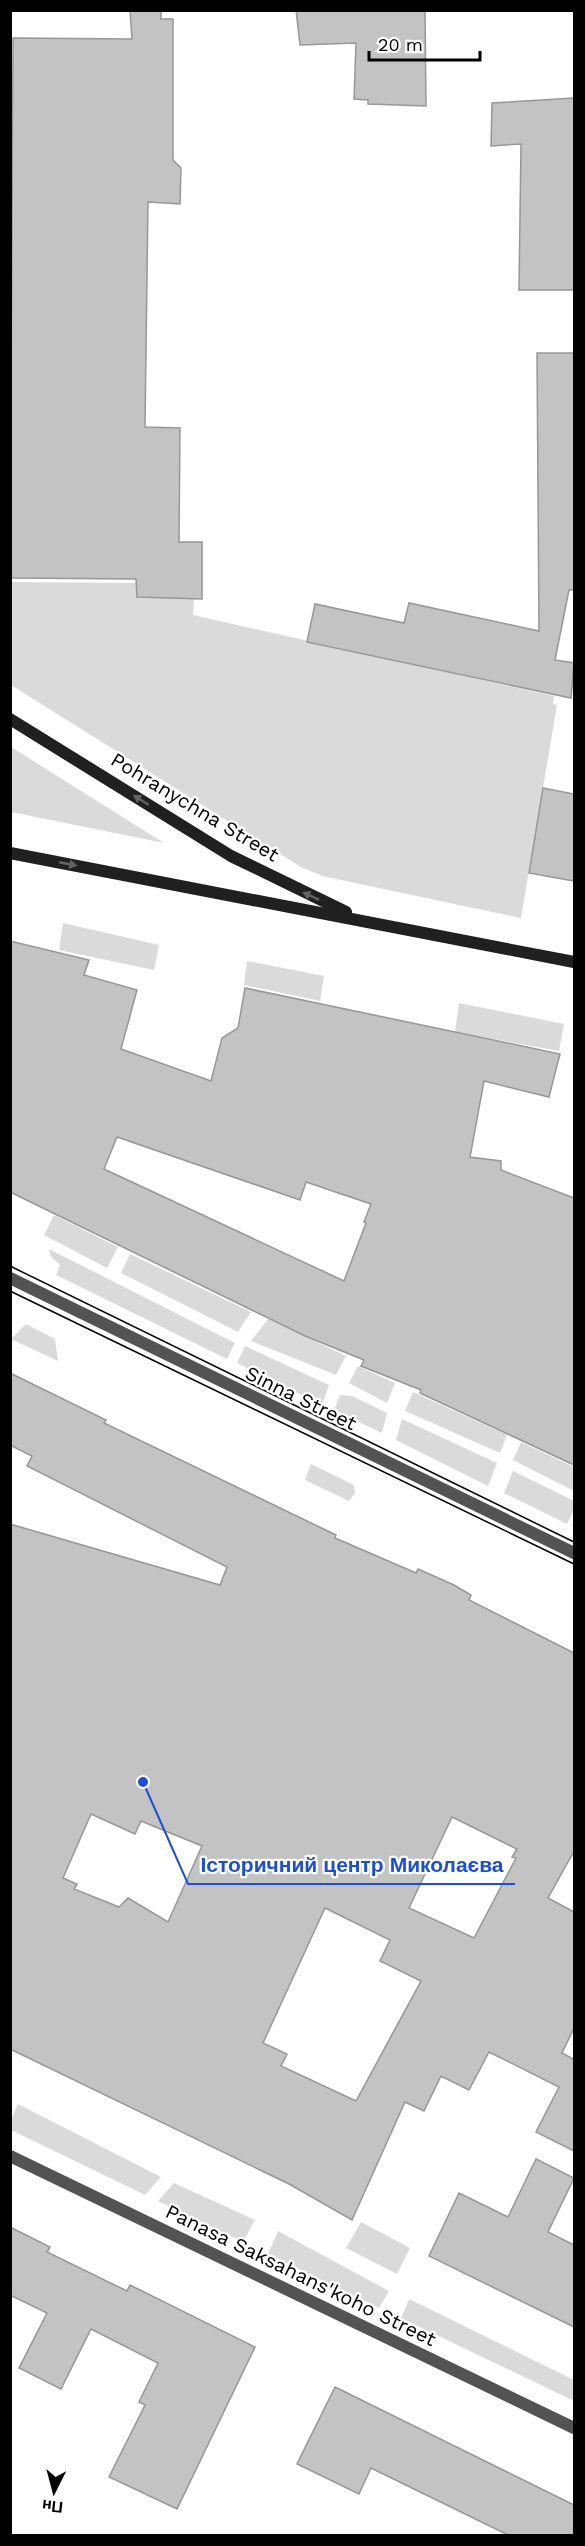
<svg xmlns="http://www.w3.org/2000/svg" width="585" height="2546" viewBox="0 0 585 2546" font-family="'Work Sans',sans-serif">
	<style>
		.green { fill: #dadada }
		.building { fill: #c3c3c3; stroke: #979797; stroke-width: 1.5; fill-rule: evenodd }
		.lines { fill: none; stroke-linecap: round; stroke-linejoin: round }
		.minor { stroke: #535353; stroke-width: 12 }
		.secondary { stroke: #202020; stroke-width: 12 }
		.tram { stroke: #000; stroke-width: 1.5 }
		.oneway { fill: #636363 }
		.labels { text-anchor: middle; stroke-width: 4.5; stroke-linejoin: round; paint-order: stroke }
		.street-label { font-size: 20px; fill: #000; stroke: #fff }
		.leader { fill: none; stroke: #1d4ed8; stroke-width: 2 }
		.callout-dot { fill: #1d4ed8; stroke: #fff; stroke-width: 2 }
		.callout-label { font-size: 21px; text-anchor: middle; font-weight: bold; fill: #1d4ed8; stroke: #fff; stroke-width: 4.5; stroke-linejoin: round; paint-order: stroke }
	</style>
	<rect width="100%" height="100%" fill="#fff"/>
	<g class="green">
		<polygon points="10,582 136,583 137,597 194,598 193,615 554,696 553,704 557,705 521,918 322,876 301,867 11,685"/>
		<polygon points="11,747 164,843 11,812"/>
		<polygon points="63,923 159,945 154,970 59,950"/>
		<polygon points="247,961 324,976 320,1001 244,985"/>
		<polygon points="459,1003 564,1024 559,1051 455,1032"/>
		<polygon points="54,1215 118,1247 107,1268 44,1235"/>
		<polygon points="49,1249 235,1343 227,1359 56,1275 60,1265 51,1257"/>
		<polygon points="130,1254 251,1312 238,1332 121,1273"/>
		<polygon points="268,1319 346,1356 336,1375 251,1341"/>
		<polygon points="26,1324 55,1339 58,1361 11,1339"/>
		<polygon points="245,1346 329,1385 322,1405 237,1363"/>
		<polygon points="358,1366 395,1383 387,1403 349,1383"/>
		<polygon points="413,1392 507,1435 500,1453 405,1411"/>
		<polygon points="340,1395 352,1396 387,1413 382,1433 334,1410"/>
		<polygon points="402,1419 497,1463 488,1486 396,1440"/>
		<polygon points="521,1442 574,1467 574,1491 513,1460"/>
		<polygon points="311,1464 354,1485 355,1493 349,1501 305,1480"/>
		<polygon points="513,1471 574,1501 574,1510 567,1524 504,1493"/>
		<polygon points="18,2104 161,2177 145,2195 11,2130 11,2120"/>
		<polygon points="174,2183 255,2220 243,2242 158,2201"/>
		<polygon points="361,2222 410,2248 397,2274 346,2248"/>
		<polygon points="278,2231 389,2291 379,2308 268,2254"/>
		<polygon points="409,2299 574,2380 574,2401 401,2318"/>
	</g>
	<g class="building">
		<polygon points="130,10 161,10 161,19 173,19 173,160 181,168 180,204 148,202 145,427 180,428 179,542 202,542 202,599 137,597 136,579 10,578 13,38 132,39"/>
		<polygon points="296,10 425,10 426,106 368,104 368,100 354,99 356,43 300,45"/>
		<polygon points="574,98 574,290 519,290 521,144 491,146 492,103"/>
		<polygon points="537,353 574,353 574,590 569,590 555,660 574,663 571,698 307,642 315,604 404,623 409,603 539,631"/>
		<polygon points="543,788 574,794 574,881 529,873"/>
		<path d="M10 941 89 960 84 975 137 990 121 1049 211 1081 222 1038 238 1028 245 988 560 1054 549 1097 484 1081 470 1157 501 1161V1170L574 1198V1465L420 1393 421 1390 361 1366 364 1360 305 1336 10 1192ZM117 1137 300 1200 306 1182 371 1204 364 1222 366 1223 344 1281 104 1169Z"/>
		<path d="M10 1373 106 1420 104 1423 336 1535 335 1538 416 1573 418 1569 454 1585 471 1595 469 1600 574 1653V1851L548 1898 574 1912V2028L562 2053 573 2059 574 2057V2151L536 2132 559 2087 489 2052 469 2090 441 2076 424 2111 405 2102 352 2220 289 2184 10 2049V1524L220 1585 227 1567 27 1466 32 1456 10 1445ZM91 1814 135 1834 141 1821 202 1846 168 1922 128 1898 119 1907 74 1889 77 1884 63 1878ZM452 1817 517 1849 512 1857 516 1858 474 1938 409 1908ZM325 1908 390 1940 380 1961 421 1981 356 2101 281 2066 287 2054 263 2043Z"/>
		<polygon points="536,2159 574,2178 548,2232 574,2245 574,2327 429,2256 459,2193 508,2217"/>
		<polygon points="10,2227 50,2247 47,2252 127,2291 130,2285 255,2347 177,2509 109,2477 145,2405 139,2402 158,2363 91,2329 61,2389 19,2368 47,2313 10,2295"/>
		<polygon points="335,2387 574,2505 574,2535 508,2535 371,2468 359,2494 297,2464"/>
	</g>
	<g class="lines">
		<g class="minor">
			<polyline points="10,1278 574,1553"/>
			<polyline points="10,2156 574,2428"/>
		</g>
		<g class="secondary">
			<polyline points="10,719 231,856 346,912"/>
			<polyline points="10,853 574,962"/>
		</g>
		<g class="tram">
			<polyline points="10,1266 574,1542"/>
			<polyline points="10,1291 574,1564"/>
		</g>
	</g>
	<defs><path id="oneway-solid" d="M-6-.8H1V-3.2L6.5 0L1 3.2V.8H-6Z" transform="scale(1.5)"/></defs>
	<g class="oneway">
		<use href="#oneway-solid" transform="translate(141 800) rotate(-148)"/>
		<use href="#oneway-solid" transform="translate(68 864) rotate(11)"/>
		<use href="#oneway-solid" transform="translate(311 896) rotate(-155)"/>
	</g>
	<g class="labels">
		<g class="street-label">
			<text transform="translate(195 807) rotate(31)" y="7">Pohranychna Street</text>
			<text transform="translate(301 1398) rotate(26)" y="7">Sinna Street</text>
			<text transform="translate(301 2275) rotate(26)" y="7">Panasa Saksahans'koho Street</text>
		</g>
	</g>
	<path class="leader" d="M143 1782L188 1884H515"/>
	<circle class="callout-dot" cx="143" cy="1782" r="6"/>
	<g class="callout-label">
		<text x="352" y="1872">Історичний центр Миколаєва</text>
	</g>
	<rect width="585" height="2546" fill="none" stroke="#000000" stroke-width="24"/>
	<g transform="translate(54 2492) rotate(186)" stroke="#ffffff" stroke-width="4.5" paint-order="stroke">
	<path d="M0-4.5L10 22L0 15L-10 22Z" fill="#000000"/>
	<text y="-9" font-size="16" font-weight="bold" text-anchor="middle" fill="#000000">Пн</text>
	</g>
	<path d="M369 51v9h111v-9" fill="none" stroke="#000000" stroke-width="3"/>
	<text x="378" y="51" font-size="18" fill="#000000" stroke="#ffffff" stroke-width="4.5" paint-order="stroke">20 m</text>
</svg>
